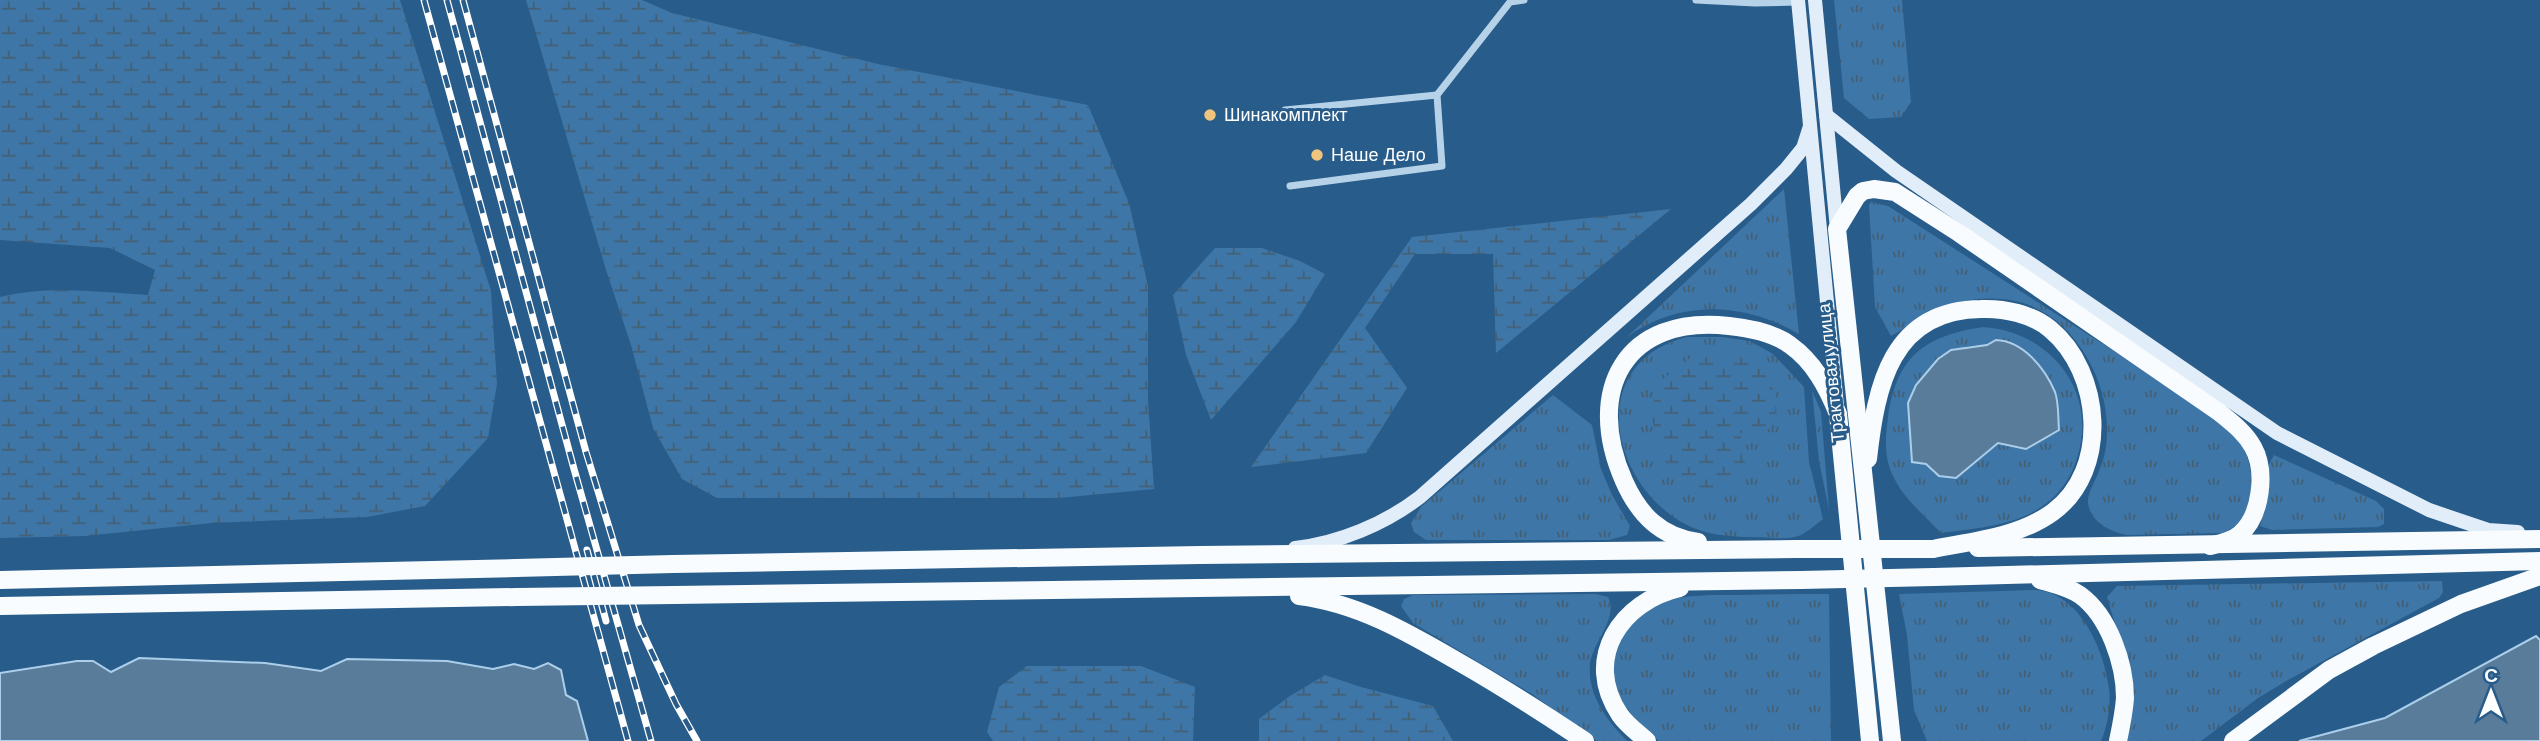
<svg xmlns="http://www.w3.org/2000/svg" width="2540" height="741" viewBox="0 0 2540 741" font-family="Helvetica,sans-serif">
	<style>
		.grass { fill: url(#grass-tufts); fill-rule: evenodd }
		.wetland { fill: url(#wetland-marsh) }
		.water { fill: #597c9b; stroke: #abceea; stroke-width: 2 }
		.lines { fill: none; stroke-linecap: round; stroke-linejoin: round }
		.minor { stroke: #b6d2e9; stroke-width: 7 }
		.secondary { stroke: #e1edf8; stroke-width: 14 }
		.primary { stroke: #f9fcfe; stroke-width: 18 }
		.rail-casing { stroke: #fff; stroke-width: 7 }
		.rail { stroke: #285c8a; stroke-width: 4.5; stroke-dasharray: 13; stroke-linecap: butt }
		.primary-bridge { stroke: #f9fcfe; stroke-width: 18 }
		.poi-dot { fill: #f1c47d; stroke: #285c8a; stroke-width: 2.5 }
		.labels { text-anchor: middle; stroke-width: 6; stroke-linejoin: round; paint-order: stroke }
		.poi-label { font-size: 18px; fill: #fff; stroke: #285c8a; text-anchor: start }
		.street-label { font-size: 18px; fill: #fff; stroke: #285c8a }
	</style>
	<defs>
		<pattern id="grass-tufts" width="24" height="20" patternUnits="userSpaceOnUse" patternTransform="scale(1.75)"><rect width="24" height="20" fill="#3d76a7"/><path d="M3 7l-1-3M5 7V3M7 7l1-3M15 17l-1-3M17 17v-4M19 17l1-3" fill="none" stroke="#455f75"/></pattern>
		<pattern id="wetland-marsh" width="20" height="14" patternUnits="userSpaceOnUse" patternTransform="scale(1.75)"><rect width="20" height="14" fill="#3d76a7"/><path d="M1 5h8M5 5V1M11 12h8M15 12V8" fill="none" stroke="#455f75"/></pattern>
	</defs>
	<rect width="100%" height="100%" fill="#285c8a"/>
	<g class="grass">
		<polygon points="1834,0 1902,0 1911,102 1901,117 1869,119 1844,98"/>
		<path d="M1784 189 1799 334C1744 302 1680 299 1627 337Z"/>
		<path d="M1871 202 1888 206 2229 425C2234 433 2241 441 2244 449 2257 476 2255 521 2223 533L2127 535C2111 532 2090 522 2088 503 2087 492 2097 479 2100 468 2105 457 2107 444 2107 431 2108 379 2074 317 2020 302 1994 295 1965 299 1940 307 1921 313 1907 328 1891 336L1875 307 1869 205Z"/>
		<path d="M1983 327C2049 331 2099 391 2077 458 2072 475 2062 491 2048 502 2019 526 1977 528 1941 533 1925 516 1903 498 1893 476 1884 457 1885 438 1888 418 1896 357 1924 336 1983 327ZM1987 345 2026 449 1998 442 1956 478 1939 476 1926 464 1916 385 1938 359 1967 346Z"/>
		<path d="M1687 337H1722L1750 341 1773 354 1804 387 1809 462 1823 519C1816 524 1809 531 1801 535 1789 541 1766 537 1753 537 1730 537 1706 535 1685 524 1609 483 1585 362 1687 337Z"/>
		<polygon points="1812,390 1821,412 1829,510 1819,461"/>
		<polygon points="1553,395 1592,425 1601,469 1612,495 1630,526 1627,535 1609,540 1426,540 1414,532 1411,523 1421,507"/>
		<polygon points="2274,455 2376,501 2384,509 2384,524 2378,527 2272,530 2260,526 2268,498 2268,466"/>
		<polygon points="2442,581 2443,592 2439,598 2288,680 2258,698 2201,741 2124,741 2121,644 2107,597 2117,586"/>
		<path d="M2036 590C2080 593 2104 650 2109 688 2111 705 2108 725 2101 741H1927L1914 710 1907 635 1899 594Z"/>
		<path d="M1596 594 1608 597C1619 618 1592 643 1590 664 1587 695 1607 720 1627 741H1597L1532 694 1413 623 1401 606 1404 599 1413 595Z"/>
		<path d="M1829 594 1831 741H1659C1633 717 1602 691 1617 651 1639 591 1690 595 1743 595 1772 594 1800 594 1829 594Z"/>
	</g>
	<g class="wetland">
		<path d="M0 0H400L491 291 497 384 488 438 425 506 367 517 212 523 85 536 0 538V297C48 285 99 292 148 295L155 270 110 248 0 240Z"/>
		<polygon points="526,0 642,0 672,13 878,64 1088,105 1129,203 1148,286 1148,400 1154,489 1059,498 717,498 682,479 653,428 631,345 606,270"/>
		<polygon points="1671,209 1496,353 1493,254 1415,254 1365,328 1407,388 1366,453 1251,467 1412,237"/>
		<polygon points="1215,248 1262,248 1300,261 1325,274 1296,322 1211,420 1186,355 1173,295"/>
		<path d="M1699 351 1735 355 1767 365C1770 379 1786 421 1768 429 1761 432 1748 432 1740 433L1747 475 1716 493 1671 478 1651 417 1658 383Z"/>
		<polygon points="1027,666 1141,666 1195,687 1193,741 993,741 987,732 999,687"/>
		<polygon points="1325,675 1361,687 1433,706 1453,741 1259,741 1259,719 1290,696"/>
	</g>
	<g class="water">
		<path d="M1996 340C2023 341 2045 368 2055 392 2059 403 2058 419 2059 430L2026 449 1998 443 1956 478 1939 476 1926 464 1912 462 1908 403 1916 385 1938 359 1951 350 1987 345Z"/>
		<polygon points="2536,636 2540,640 2540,741 2299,741 2385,718"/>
		<polygon points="139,658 265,663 321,671 347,659 447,661 493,669 514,664 534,669 548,663 561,670 566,695 577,701 588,741 0,741 0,673 77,661 93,661 111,672"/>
	</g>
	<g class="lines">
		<g class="minor">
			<polyline points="1696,0 1755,3 1798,2"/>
			<polyline points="1285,110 1437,95"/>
			<polyline points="1290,186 1442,166 1437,95 1510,2 1524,0"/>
		</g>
		<g class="secondary">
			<polyline points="1798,0 1837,406"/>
			<polyline points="1815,0 1837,229"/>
			<polyline points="1826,115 1896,171 2277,433 2429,510 2488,530 2518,532"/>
			<path d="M1295 548C1339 543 1385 524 1420 497L1751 204 1786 169 1803 148 1810 126"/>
		</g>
		<g class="primary">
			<path d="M1868 459C1876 386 1891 310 1981 309 2004 308 2032 314 2050 329 2102 372 2110 470 2053 512 2019 537 1973 541 1933 549"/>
			<path d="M1698 542C1661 537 1639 515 1624 481 1584 391 1625 314 1729 326 1748 328 1774 333 1790 345 1814 362 1827 387 1838 414L1870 741"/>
			<polyline points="1978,548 2540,539"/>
			<polyline points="673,564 1200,555 1796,549"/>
			<polyline points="1934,577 2540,561"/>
			<polyline points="0,580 516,568"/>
			<path d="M2040 580C2054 584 2068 587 2080 595 2109 616 2125 664 2125 698 2124 712 2121 727 2118 741"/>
			<polyline points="674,595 1801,580"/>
			<path d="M1299 596C1357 603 1407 632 1457 661 1501 686 1543 713 1585 741"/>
			<polyline points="0,606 517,597"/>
			<path d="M1647 741C1638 733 1627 725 1620 715 1582 659 1621 601 1680 588"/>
			<path d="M1892 741 1837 229 1857 196 1863 191 1874 189 1895 192 1959 233 2219 412C2231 422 2245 432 2253 447 2266 470 2262 515 2240 534 2232 541 2221 543 2210 546"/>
			<polyline points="2233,741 2329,670 2373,646 2461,604 2540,576"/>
		</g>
		<defs>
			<g id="rail">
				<polyline points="424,0 628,741"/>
				<polyline points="447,0 574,469 651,741"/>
				<polyline points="463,0 586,452 639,625 676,704 697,741"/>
				<polyline points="587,550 606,621"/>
			</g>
		</defs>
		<use href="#rail" class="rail-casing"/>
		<use href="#rail" class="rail"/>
		<g class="primary-bridge">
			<polyline points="1796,549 1933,549"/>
			<polyline points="516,568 673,564"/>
			<polyline points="1801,580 1934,577"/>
			<polyline points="517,597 674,595"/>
		</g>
	</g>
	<g class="poi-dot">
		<circle cx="1210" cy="115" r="7"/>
		<circle cx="1317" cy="155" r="7"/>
	</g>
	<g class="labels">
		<g class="poi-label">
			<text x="1224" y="121">Шинакомплект</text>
			<text x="1331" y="161">Наше Дело</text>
		</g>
		<g class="street-label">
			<text transform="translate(1831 373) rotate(-96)" y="6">Трактовая улица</text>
		</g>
	</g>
	<g transform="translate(2491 692)" stroke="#285c8a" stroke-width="5" paint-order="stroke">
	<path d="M0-5L12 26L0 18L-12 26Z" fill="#ffffff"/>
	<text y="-10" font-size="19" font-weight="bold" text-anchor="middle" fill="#ffffff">С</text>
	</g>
</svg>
